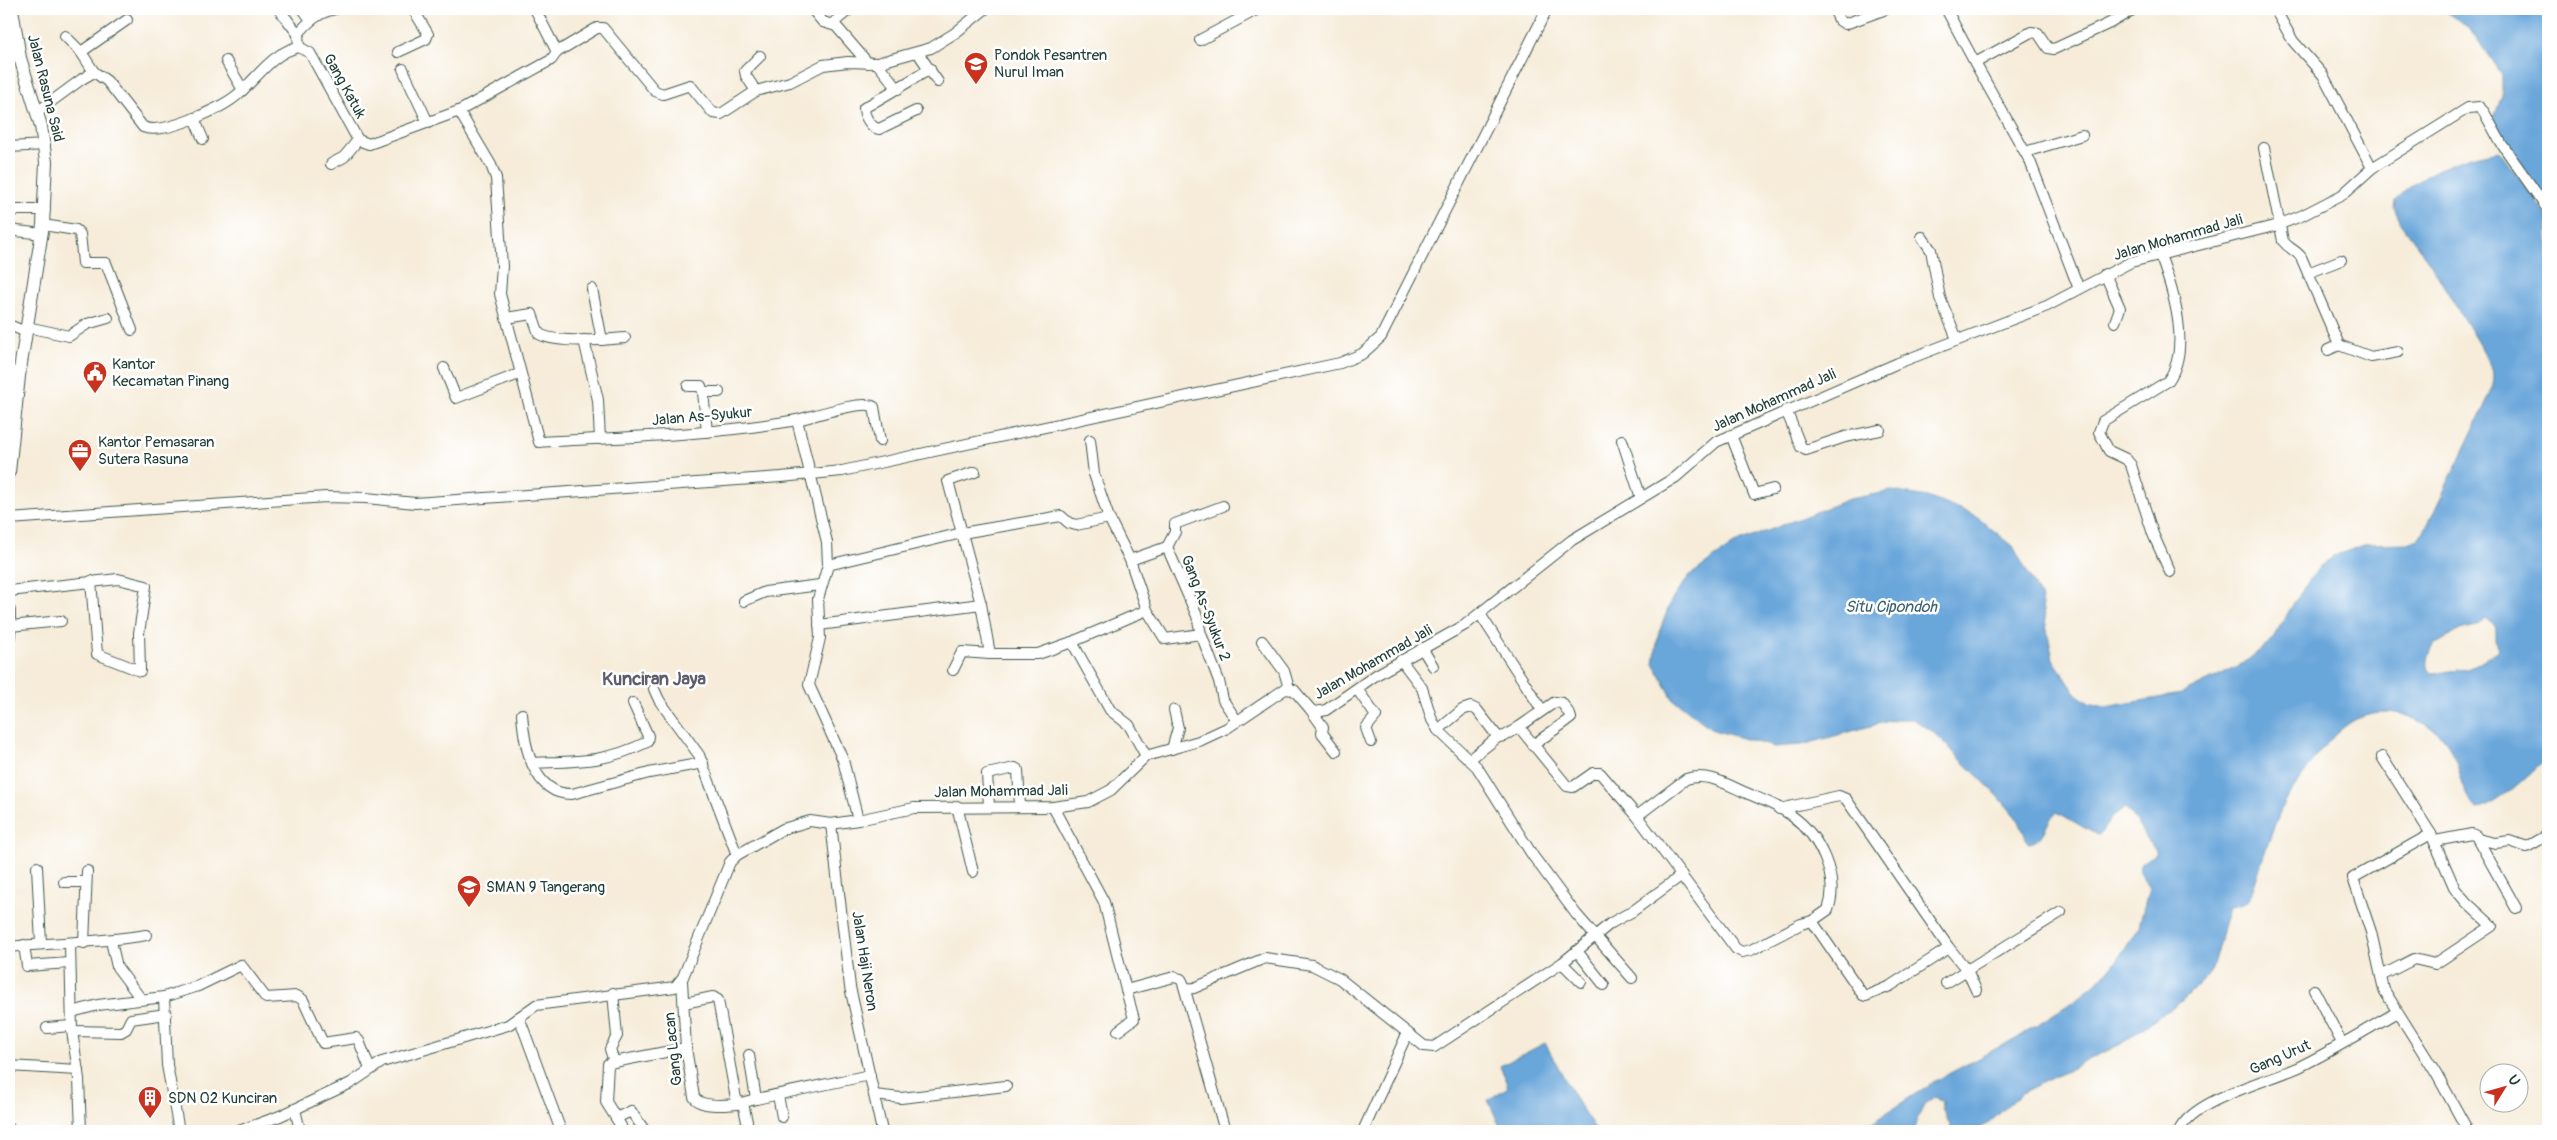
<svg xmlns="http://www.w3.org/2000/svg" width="2557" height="1140" viewBox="0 0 2557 1140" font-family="Pangolin,sans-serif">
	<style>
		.water { fill: #69a6da; stroke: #447287; fill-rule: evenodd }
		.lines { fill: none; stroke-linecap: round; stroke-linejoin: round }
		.minor-casing { stroke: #3f574d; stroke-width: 12 }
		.major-casing { stroke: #3f574d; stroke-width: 14 }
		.minor { stroke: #fff; stroke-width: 10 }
		.major { stroke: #fff; stroke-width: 12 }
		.labels { text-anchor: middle; stroke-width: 5; stroke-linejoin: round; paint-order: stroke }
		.poi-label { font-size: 15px; fill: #1f3d34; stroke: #fff; text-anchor: start }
		.street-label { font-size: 15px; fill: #1f3d34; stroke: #fff }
		.water-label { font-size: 16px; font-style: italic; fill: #39626e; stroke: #fff }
		.quarter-label { font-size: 18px; font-weight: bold; fill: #5d5c6c; stroke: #fff }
	</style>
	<rect width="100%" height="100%" fill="#fff"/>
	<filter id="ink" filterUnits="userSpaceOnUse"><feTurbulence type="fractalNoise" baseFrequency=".02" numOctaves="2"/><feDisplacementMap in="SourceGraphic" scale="10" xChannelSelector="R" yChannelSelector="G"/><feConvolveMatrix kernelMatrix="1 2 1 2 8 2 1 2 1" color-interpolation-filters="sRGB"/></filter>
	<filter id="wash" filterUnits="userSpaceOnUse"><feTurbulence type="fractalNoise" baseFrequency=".0096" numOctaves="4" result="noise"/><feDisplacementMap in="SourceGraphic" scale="20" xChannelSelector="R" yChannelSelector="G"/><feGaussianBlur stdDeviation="1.12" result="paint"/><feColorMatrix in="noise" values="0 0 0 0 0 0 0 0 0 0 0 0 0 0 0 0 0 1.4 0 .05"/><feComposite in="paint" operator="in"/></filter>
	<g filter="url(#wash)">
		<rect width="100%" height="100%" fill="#f6ecd9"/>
		<g class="water">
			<polygon points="2435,9 2548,9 2548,204 2509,147 2494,118 2502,95 2502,76 2469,27 2441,9"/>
			<path d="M2499 151 2548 217V755L2546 759C2529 773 2498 807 2477 809 2456 787 2462 749 2434 730 2375 690 2338 722 2305 773 2296 785 2285 798 2280 812 2268 839 2260 869 2250 898L2243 904 2229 907 2211 972 2186 997 2121 1044 2023 1092 1990 1122 1971 1131H1946L1951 1127 1942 1109 1943 1102 1936 1096 1924 1104 1913 1131H1854L1874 1121 1935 1081 2016 1038 2074 1001 2102 978 2122 953 2139 926 2149 888 2139 873 2140 865 2156 853 2128 810 2124 808 2113 816 2100 834 2097 835 2057 812C2045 820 2046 842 2028 843L2019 821 1999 797 1932 731 1913 719H1896L1802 745 1774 747 1713 730 1673 699 1654 664 1658 635 1671 601 1689 576 1734 544 1849 499 1892 491 1927 497 1973 514 2013 546 2040 596 2053 659 2076 694 2089 703 2105 707 2181 694 2244 663 2271 641 2300 593 2320 566 2336 555 2367 544 2407 543 2418 539 2427 526 2484 407 2493 387 2494 376 2491 365 2430 263 2401 223 2394 208 2395 201C2423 171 2459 158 2499 151ZM2484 618C2504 626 2491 635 2499 649L2496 652 2468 669 2432 673C2424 665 2429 653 2435 644 2444 641 2451 634 2460 630 2469 627 2479 628 2484 618Z"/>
			<polygon points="1545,1043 1579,1105 1597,1131 1502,1131 1488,1100 1508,1087 1500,1066"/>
		</g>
	</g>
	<g filter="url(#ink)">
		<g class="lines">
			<defs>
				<g id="minor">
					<polyline points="279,9 298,34"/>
					<polyline points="303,9 311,20"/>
					<polyline points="535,9 557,52"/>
					<polyline points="812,9 823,22 836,26 868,63"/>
					<polyline points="1834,9 1839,20 1845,24 1886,9"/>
					<polyline points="1946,9 1975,63 2031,32 2038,33 2048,48 2054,49 2110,23 2134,9"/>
					<polyline points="2275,9 2293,41 2323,75 2372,168"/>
					<polyline points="832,24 850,9"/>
					<polyline points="65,36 81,52 94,72"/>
					<polyline points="1200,40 1258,9"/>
					<path d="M299 47 298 34C309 21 318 13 335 9"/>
					<polyline points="81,52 127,20"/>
					<polyline points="398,52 426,39 428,34 413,9"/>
					<polyline points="918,53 938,82"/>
					<polyline points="226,61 243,90"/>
					<polyline points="877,63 898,89"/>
					<polyline points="1975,63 2030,161 2079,289"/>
					<path d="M403 69C411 88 420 104 428 123"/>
					<polyline points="756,91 746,76 745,71 760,56"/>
					<path d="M459 111 491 165 496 178 502 266 500 294 539 442C625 437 712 435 797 420 811 417 864 399 874 407L880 441"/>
					<path d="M916 111 879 129C871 128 864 116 864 108L930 69"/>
					<path d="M37 112 82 79 94 72 107 81 143 127C162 136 220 109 236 96 256 80 272 52 299 47L310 53 358 140 369 144 459 111 551 60 557 52 597 28H603L655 91 663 94 690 85 713 113 721 114 756 91 790 82 823 65 848 62 877 63 931 48 955 33 985 9"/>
					<polyline points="194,118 203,139"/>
					<polyline points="9,147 45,145"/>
					<path d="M2264 148 2283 241C2289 249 2296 250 2301 257L2339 345 2328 350"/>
					<polyline points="2025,152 2082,135"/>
					<polyline points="331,164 344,157 358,140"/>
					<polyline points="9,210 45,210"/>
					<polyline points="43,225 76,230 80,234 83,263 106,263 132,330"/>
					<polyline points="9,230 42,234"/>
					<polyline points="1922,237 1931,250 1940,298 1957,339"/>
					<path d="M2160 255C2173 289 2192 348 2168 381L2103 421 2099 432 2109 451 2126 459 2131 465 2153 534 2170 572"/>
					<polyline points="2308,273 2341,260"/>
					<polyline points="2105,274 2120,308 2115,322"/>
					<polyline points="592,289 602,340"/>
					<path d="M506 318 532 314 539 334C558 344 603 340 625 338"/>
					<polyline points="9,325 26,332"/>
					<polyline points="27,327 69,336 87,324 108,318"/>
					<polyline points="584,340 598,400 600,439"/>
					<polyline points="2339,345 2371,357 2398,352"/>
					<polyline points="444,368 456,398 519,374"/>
					<polyline points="688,386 701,386 703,392"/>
					<polyline points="1786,410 1801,447 1806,450 1845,437 1880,430"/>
					<polyline points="797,420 827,542 828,565 818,599 820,638 809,685 843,760 858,820"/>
					<polyline points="707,432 703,392 719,392"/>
					<polyline points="1731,435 1754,494 1773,489"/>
					<polyline points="1090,440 1094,474 1109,518 1130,560"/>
					<polyline points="1622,440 1641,498"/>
					<polyline points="975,472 948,481 981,604"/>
					<polyline points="1223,506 1175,524 1175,532 1167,547 1197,616 1201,634 1219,681 1223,700 1237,721"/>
					<polyline points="9,519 326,497 366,498 415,503 781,477 842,471 1340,363 1362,354 1381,337 1546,11"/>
					<polyline points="828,565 962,533 1061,516 1069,523 1076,525 1109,518"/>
					<polyline points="9,591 118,579 146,586 139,633 140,671 97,654 91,581"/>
					<polyline points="744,601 765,592 820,585"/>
					<polyline points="1147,610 1130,560 1167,547"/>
					<polyline points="1480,614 1542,710"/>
					<polyline points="819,625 981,604 990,654 1038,654 1072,642 1147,610 1165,639 1201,634"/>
					<polyline points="10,626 61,621"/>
					<polyline points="1262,641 1284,671 1289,688"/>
					<polyline points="1072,642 1110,710 1129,725 1146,756"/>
					<polyline points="1422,648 1433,666"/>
					<polyline points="1401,660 1422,688 1432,720 1438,730 1477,767 1533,856 1576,914 1632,978"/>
					<polyline points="953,670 962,652 990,654"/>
					<polyline points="654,689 659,700 699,755 737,855"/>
					<polyline points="1357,689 1376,716 1366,728 1371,742"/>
					<polyline points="1311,710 1323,727 1322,733 1336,751"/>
					<path d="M522 714C524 745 533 795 572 794L649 773 703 763"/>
					<polyline points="1519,727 1555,702 1562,703 1570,715 1571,718 1533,745"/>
					<path d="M1438 730 1462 710 1471 707 1477 710 1498 737 1505 736 1519 727 1567 786 1573 787 1593 773H1600L1637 816 1686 779C1707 772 1726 784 1744 792 1760 799 1778 805 1792 816 1819 835 1840 877 1828 910L1812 921 1863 995 1866 996 1890 986 1949 948"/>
					<polyline points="1172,749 1178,728 1174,710"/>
					<polyline points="2382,757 2431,834 2353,878 2371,932 2384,990 2436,1073 2468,1131"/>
					<polyline points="1470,759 1498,737"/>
					<path d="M532 763C577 761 605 763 647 742L648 736 633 703"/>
					<polyline points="957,806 973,872"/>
					<polyline points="989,806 987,774 1015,768 1018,770 1020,807"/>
					<polyline points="1053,807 1104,902 1126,990 1174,977 1181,979 1183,983 1225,1131"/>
					<polyline points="1779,809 1839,796 1846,799 1949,948 1967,970 2061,912"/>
					<polyline points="1637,816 1736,949 1742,952 1751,950 1801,924 1812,921"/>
					<polyline points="831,824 850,987 882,1131"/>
					<polyline points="2478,839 2495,843 2510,841 2527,847 2548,835"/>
					<polyline points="2435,841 2472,834 2476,836 2516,908"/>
					<polyline points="37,867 41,943"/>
					<polyline points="64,882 86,882"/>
					<polyline points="111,941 117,967 141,999"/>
					<polyline points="70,943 72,1031 79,1079 81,1131"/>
					<polyline points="84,943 87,871"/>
					<polyline points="24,945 27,966 69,963"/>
					<path d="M9 947C55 942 100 943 146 935"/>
					<polyline points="1577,951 1604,985"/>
					<polyline points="1562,963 1581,982"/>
					<polyline points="2381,976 2414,959 2435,964 2492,926 2467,903 2455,889 2431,834"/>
					<path d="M682 981 686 1048 694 1097C701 1108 725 1105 737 1104"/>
					<polyline points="1946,983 1967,970 1976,990"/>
					<polyline points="1185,989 1194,988 1265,958 1312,965 1340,979 1424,1046 1434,1047 1562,963 1611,923 1633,911 1682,875"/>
					<polyline points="2314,990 2342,1043"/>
					<polyline points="613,993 617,1036 610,1049 614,1062 608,1064 606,1102 621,1126 620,1131"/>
					<polyline points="164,997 167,1065 179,1131"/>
					<polyline points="684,1003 713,997 718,1000 737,1104 756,1099 749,1055"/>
					<polyline points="72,1012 98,1005 164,997 198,986 241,965 266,998 297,996 303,1000 323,1043 356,1038 359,1041 370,1069"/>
					<polyline points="519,1017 561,1131"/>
					<polyline points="47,1028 71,1026"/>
					<polyline points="72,1031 121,1032 126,1029 131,1019 166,1014"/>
					<polyline points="1118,1031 1134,1019 1126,990"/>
					<polyline points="614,1062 686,1048"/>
					<polyline points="9,1066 78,1070"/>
					<polyline points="778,1095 782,1117"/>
					<polyline points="874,1095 901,1098 1006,1086"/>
					<polyline points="756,1099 870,1075"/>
					<polyline points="743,1103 749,1131"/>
					<polyline points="295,1109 300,1131"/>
					<polyline points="616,1118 631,1111 645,1131"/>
					<polyline points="9,1128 9,1131"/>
					<polyline points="239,1131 280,1116 351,1083 382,1062 508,1025 536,1005 675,987 683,977 730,862 737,855 783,829 810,821 831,824 858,820 914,808 1053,807 1088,802 1111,790 1146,756 1199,741 1227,728 1285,689 1294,690 1311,710 1316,712 1326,710 1376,675 1465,625 1572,540 1676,477 1716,442 1898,363 2047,306 2131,262 2278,225 2301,216 2342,195 2372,168 2468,108 2479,107 2484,112 2501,143 2548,210"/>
					<polyline points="1363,1131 1407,1034"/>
					<path d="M2179 1131C2193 1099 2269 1081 2299 1067 2332 1051 2364 1031 2397 1012"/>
				</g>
				<g id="major">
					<polyline points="9,472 19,376 43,225 46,162 41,126 20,58 12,9"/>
					<polyline points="9,611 9,636"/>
				</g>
			</defs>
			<use href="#minor" class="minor-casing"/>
			<use href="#major" class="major-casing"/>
			<use href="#minor" class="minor"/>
			<use href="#major" class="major"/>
		</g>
	</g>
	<defs>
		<symbol id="school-pin" viewBox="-11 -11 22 30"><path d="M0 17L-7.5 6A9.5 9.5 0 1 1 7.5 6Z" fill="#c8321e" stroke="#fff"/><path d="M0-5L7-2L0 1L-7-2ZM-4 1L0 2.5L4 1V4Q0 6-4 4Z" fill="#fff"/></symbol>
		<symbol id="civic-pin" viewBox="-11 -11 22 30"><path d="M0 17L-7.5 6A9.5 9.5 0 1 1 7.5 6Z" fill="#c8321e" stroke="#fff"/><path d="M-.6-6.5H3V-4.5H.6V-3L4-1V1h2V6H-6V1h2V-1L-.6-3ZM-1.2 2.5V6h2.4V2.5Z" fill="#fff"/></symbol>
		<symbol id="office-pin" viewBox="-11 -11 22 30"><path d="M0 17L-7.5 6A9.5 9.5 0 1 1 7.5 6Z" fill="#c8321e" stroke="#fff"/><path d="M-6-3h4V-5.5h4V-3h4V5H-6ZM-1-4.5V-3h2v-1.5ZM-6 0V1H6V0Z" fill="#fff"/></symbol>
		<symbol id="building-pin" viewBox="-11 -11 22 30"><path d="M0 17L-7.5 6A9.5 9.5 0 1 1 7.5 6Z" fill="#c8321e" stroke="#fff"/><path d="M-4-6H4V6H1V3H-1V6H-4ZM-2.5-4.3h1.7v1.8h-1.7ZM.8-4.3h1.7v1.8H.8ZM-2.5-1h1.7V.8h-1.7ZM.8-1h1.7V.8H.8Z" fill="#fff"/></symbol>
	</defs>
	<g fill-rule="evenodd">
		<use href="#school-pin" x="962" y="50" width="28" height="38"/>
		<use href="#civic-pin" x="81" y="359" width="28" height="38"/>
		<use href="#office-pin" x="66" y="437" width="28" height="38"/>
		<use href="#school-pin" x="455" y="873" width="28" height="38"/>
		<use href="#building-pin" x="136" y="1084" width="28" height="38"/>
	</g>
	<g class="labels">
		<g class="poi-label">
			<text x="994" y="60">Pondok Pesantren<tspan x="994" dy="17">Nurul Iman</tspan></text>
			<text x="112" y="369">Kantor<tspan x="112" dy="17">Kecamatan Pinang</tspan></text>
			<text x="98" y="447">Kantor Pemasaran<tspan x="98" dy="17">Sutera Rasuna</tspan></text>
			<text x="486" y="892">SMAN 9 Tangerang</text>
			<text x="168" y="1103">SDN 02 Kunciran</text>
		</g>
		<g class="street-label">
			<text transform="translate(345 86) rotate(61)" y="5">Gang Katuk</text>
			<text transform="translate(46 88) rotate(76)" y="5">Jalan Rasuna Said</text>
			<text transform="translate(2178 237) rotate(-16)" y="5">Jalan Mohammad Jali</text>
			<text transform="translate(1774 400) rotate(-24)" y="5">Jalan Mohammad Jali</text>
			<text transform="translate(702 416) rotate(-5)" y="5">Jalan As-Syukur</text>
			<text transform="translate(1206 608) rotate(69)" y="5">Gang As-Syukur 2</text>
			<text transform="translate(1373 662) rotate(-30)" y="5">Jalan Mohammad Jali</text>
			<text transform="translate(1001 791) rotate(-1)" y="5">Jalan Mohammad Jali</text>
			<text transform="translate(865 961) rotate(81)" y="5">Jalan Haji Neron</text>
			<text transform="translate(673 1049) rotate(-96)" y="5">Gang Lacan</text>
			<text transform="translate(2280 1057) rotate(-24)" y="5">Gang Urut</text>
		</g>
		<g class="water-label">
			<text x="1891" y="612">Situ Cipondoh</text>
		</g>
		<g class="quarter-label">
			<text x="654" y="685">Kunciran Jaya</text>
		</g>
	</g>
	<rect width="2557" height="1140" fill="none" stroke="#fff" stroke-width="30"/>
	<g transform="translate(2504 1088) rotate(53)"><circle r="24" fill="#ffffff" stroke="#a5b1ae"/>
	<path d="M0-4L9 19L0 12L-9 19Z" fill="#c8321e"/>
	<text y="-8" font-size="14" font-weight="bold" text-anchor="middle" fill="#1f3d34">U</text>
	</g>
</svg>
